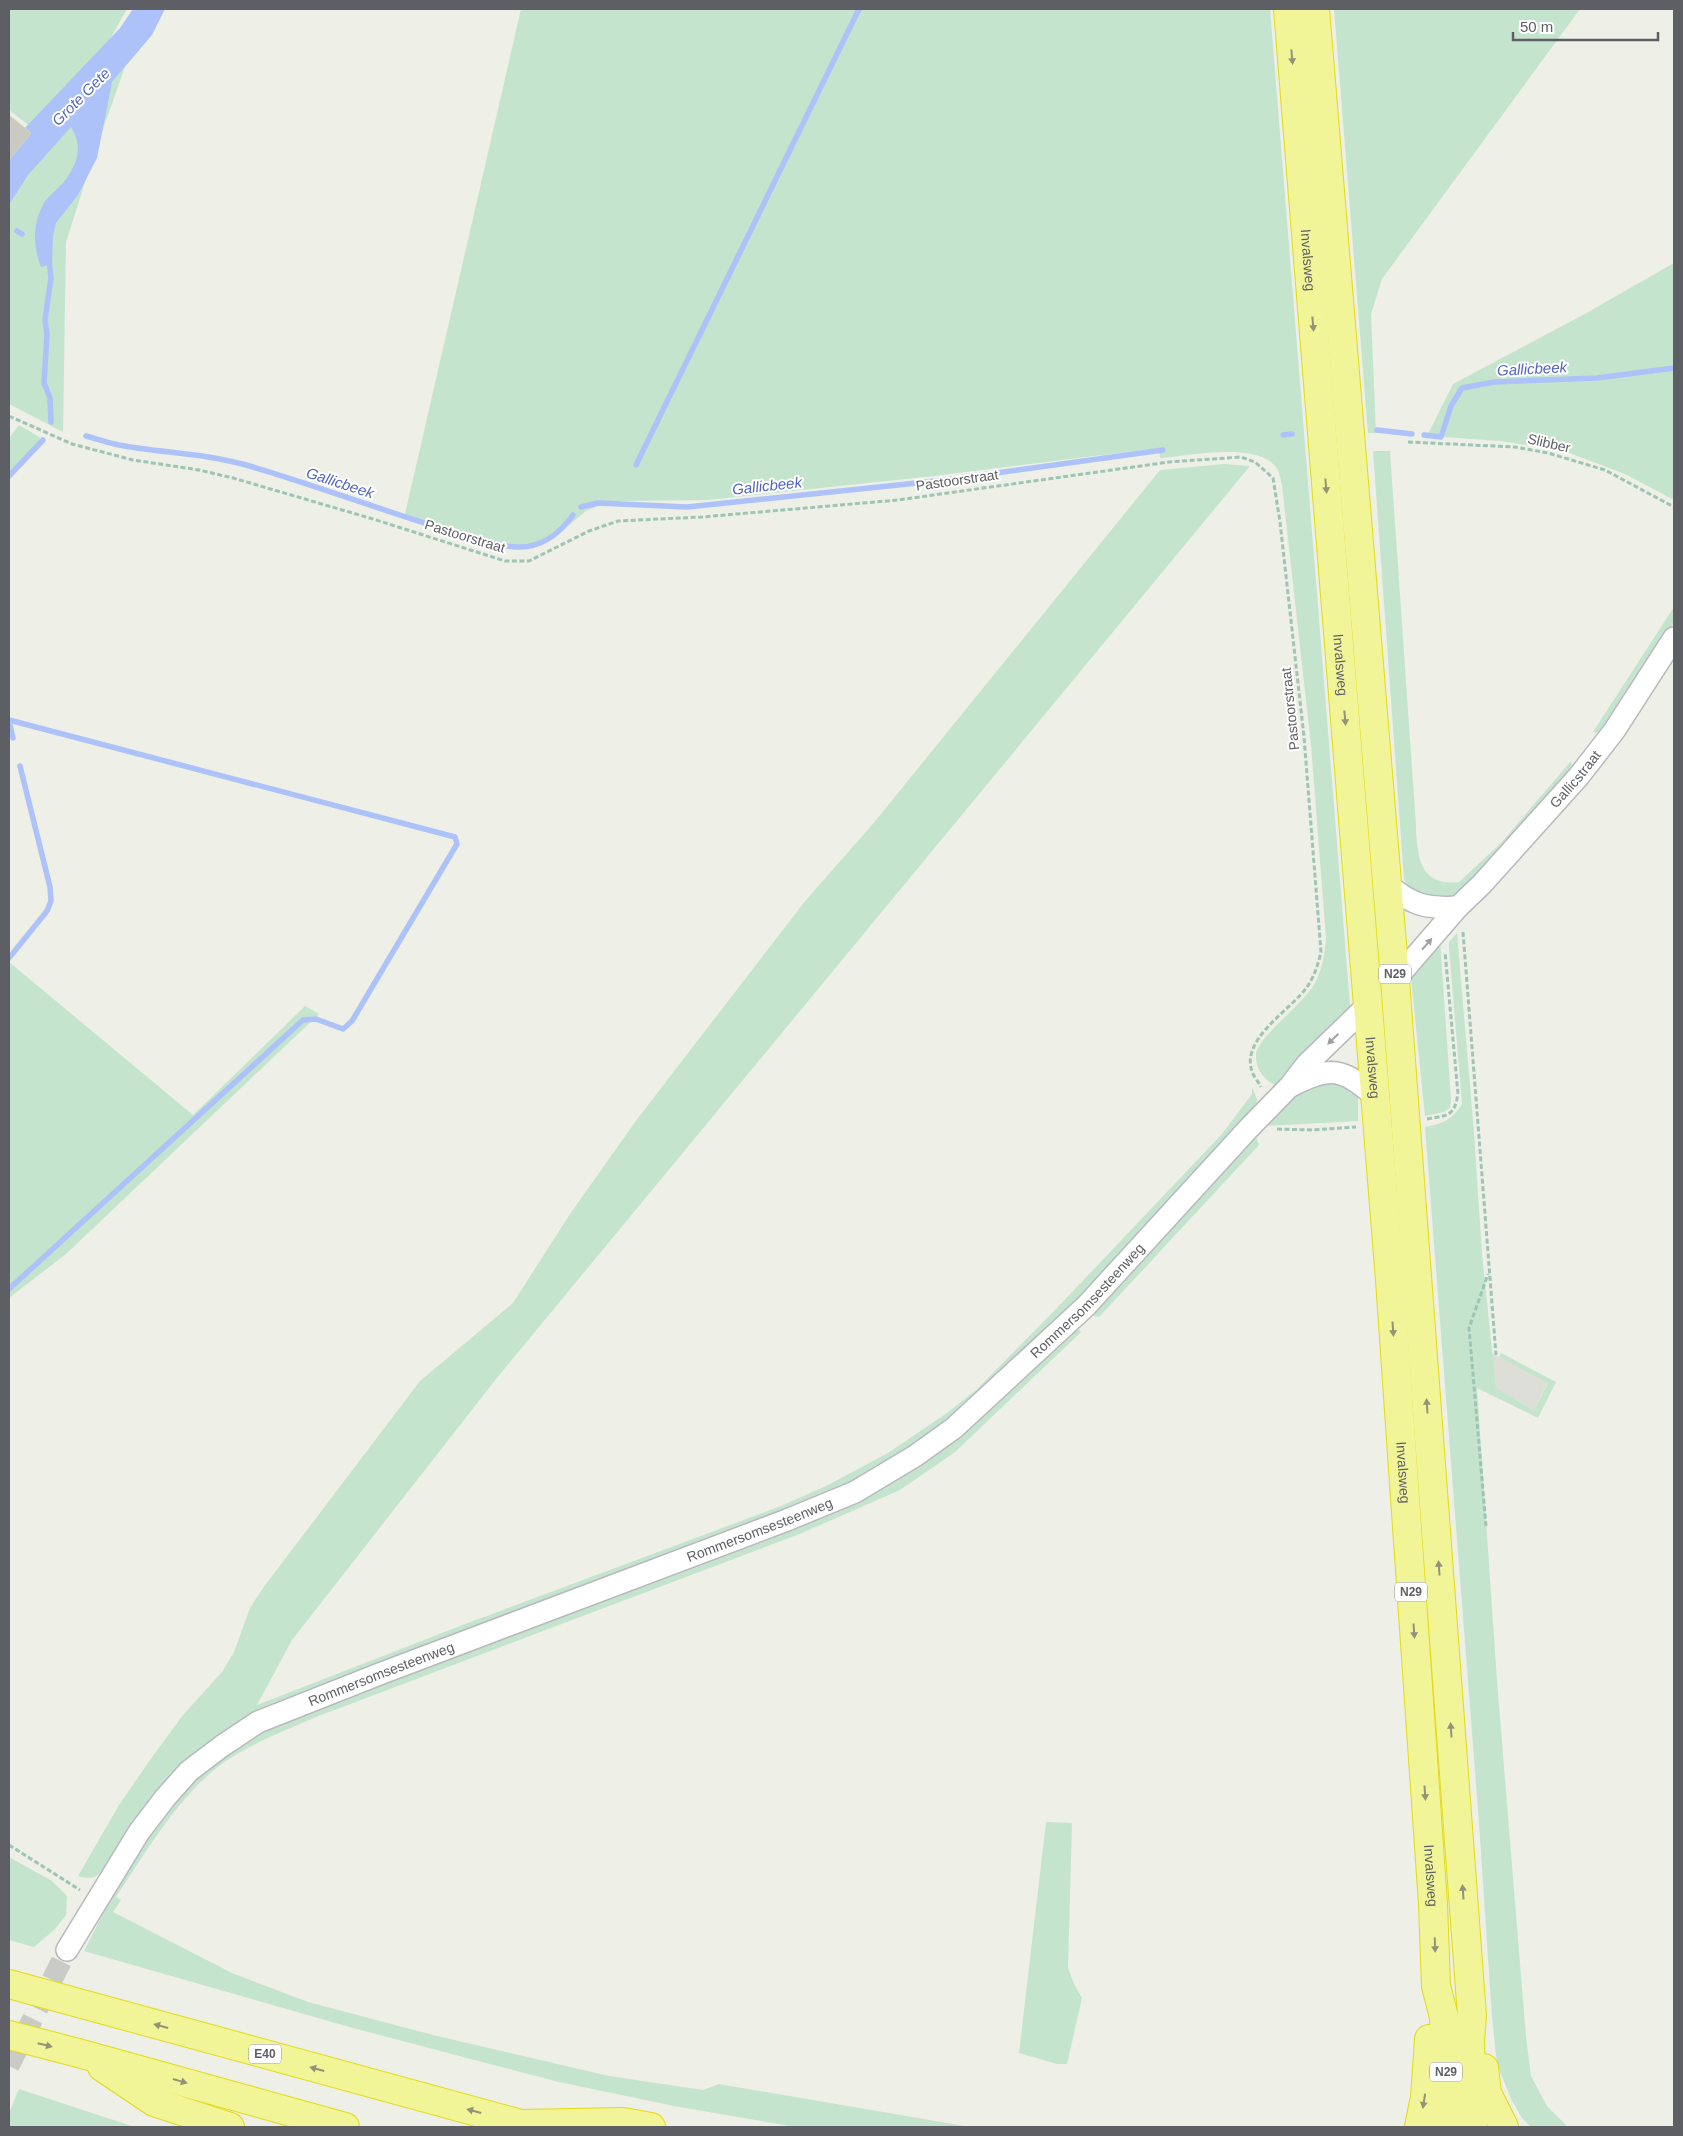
<svg xmlns="http://www.w3.org/2000/svg" width="1683" height="2136" viewBox="0 0 1683 2136" font-family="Helvetica,sans-serif">
	<style>
		.industrial { fill: #deded8 }
		.green { fill: #c5e4ce }
		.water { fill: #adc2f8 }
		.lines { fill: none; stroke-linecap: round; stroke-linejoin: round }
		.stream { stroke: #adc2f8; stroke-width: 5.5 }
		.building { fill: #cacac3; stroke: #d3d3c5 }
		.minor-tunnel { stroke: #cacbc6; stroke-width: 21; stroke-dasharray: 21 11; stroke-linecap: butt }
		.minor-casing { stroke: #b8b9bf; stroke-width: 24 }
		.highway-casing { stroke: #e1db14; stroke-width: 30 }
		.path { stroke: #9ec4b4; stroke-width: 3; stroke-dasharray: 5 2.5; stroke-linecap: butt }
		.minor { stroke: #fff; stroke-width: 21 }
		.highway { stroke: #f2f498; stroke-width: 28 }
		.oneway { fill: #929377 }
		.oneway2 { fill: #9e9fa3 }
		.labels { text-anchor: middle; stroke-width: 4; stroke-linejoin: round; paint-order: stroke }
		.shield { fill: #fff; stroke: #8e8f93; stroke-width: 1 }
		.shield-label { font-size: 12px; font-weight: bold; fill: #5e5f65 }
		.street-label { font-size: 14px; fill: #5e5f65; stroke: #fff }
		.water-label { font-size: 15px; font-style: italic; fill: #5167ba; stroke: #fff }
	</style>
	<rect width="100%" height="100%" fill="#eeefe6"/>
	<polygon class="industrial" points="1491,1353 1548,1382 1534,1411 1496,1389"/>
	<g class="green">
		<polygon points="9,9 127,9 109,41 31,127 9,110"/>
		<path d="M521 9H1270L1350 1005 1345 1017 1276 1086C1262 1078 1255 1068 1256 1052 1261 1041 1269 1033 1277 1025 1310 992 1322 986 1326 938L1311 745 1282 485C1281 481 1280 475 1278 470 1262 440 1188 456 1160 458L1159 448 934 476 708 500 625 501 602 504 586 511 562 531 545 541 523 548 497 544 405 514Z"/>
		<polygon points="1334,9 1580,9 1382,279 1371,314 1376,433 1368,433"/>
		<polygon points="125,67 94,154 66,242 63,432 9,404 9,205 27,175 54,139"/>
		<polygon points="1674,263 1674,500 1625,474 1564,451 1501,441 1427,436 1453,384 1583,315"/>
		<polygon points="19,425 41,438 9,478 9,438"/>
		<path d="M1373 451H1390L1415 811C1418 844 1412 887 1459 882L1501 843 1571 761 1573 772 1457 896 1437 900 1410 891 1404 879Z"/>
		<path d="M1224 464 1250 466 496 1379 292 1640 257 1705 460 1626 781 1506 828 1485 888 1453 947 1413 976 1390 1056 1309 1222 1134 1252 1094V1087L1257 1099 1256 1111 1015 1364 934 1433 839 1491 257 1715 106 1866C97 1878 92 1880 78 1876L119 1805 150 1760 183 1715 222 1672 234 1652 250 1608 263 1588 420 1381 513 1303 570 1214 638 1118 806 900 872 825 1160 470Z"/>
		<polygon points="1674,607 1674,622 1608,725 1602,733 1593,732"/>
		<path d="M1457 933 1474 1133 1482 1254 1496 1388 1534 1411 1548 1383 1499 1357 1501 1353 1556 1382 1538 1418 1477 1388 1497 1681 1526 2037 1531 2076 1547 2106 1568 2127H1531L1522 2118 1511 2099 1497 2064 1492 2017 1479 1823 1425 1127C1443 1124 1453 1119 1462 1104L1449 948V942Z"/>
		<polygon points="1440,939 1451,1100 1450,1108 1444,1112 1425,1116 1411,978 1413,969"/>
		<polygon points="9,962 193,1115 305,1006 319,1014 66,1254 9,1298"/>
		<polygon points="1340,1081 1358,1094 1358,1121 1266,1126 1304,1087"/>
		<polygon points="1256,1137 1259,1145 1099,1317 1094,1316 1092,1310"/>
		<path d="M1077 1328 1081 1332 955 1452 900 1490 802 1533 316 1717C284 1731 252 1743 223 1763 180 1794 145 1853 116 1897L121 1900 113 1912 232 1973 308 2002 437 2036 609 2076 703 2090 719 2084 970 2127H795L674 2106 559 2082 353 2028 84 1951 138 1845 191 1779 266 1728 868 1493Z"/>
		<polygon points="1046,1822 1072,1823 1068,1968 1074,1984 1082,1998 1067,2064 1057,2064 1019,2053"/>
		<polygon points="9,1857 52,1881 67,1896 66,1915 55,1929 34,1947 9,1940"/>
		<polygon points="19,2089 135,2127 137,2127 9,2127 9,2113"/>
	</g>
	<path class="water" d="M133 9H165L152 35 112 82 97 158 78 195 56 223 53 236 52 264 41 267C33 245 32 225 44 203 48 196 57 190 63 183 77 165 84 147 71 127L28 175 9 205V154L12 156 31 133 25 128 120 28Z"/>
	<g class="lines">
		<g class="stream">
			<polyline points="17,231 22,234"/>
			<polyline points="49,259 51,278 45,320 47,334 44,383 50,398 51,422"/>
			<polyline points="1377,430 1412,434"/>
			<polyline points="1283,435 1292,434"/>
			<polyline points="1424,435 1441,437 1451,406 1462,388 1494,382 1597,378 1674,368"/>
			<path d="M86 436C97 439 108 443 119 445 161 453 204 453 246 465 312 484 377 509 444 529 467 536 492 546 517 547 541 548 560 533 573 515"/>
			<polyline points="636,465 859,9"/>
			<polyline points="9,476 43,440"/>
			<polyline points="967,477 1163,450"/>
			<polyline points="581,507 598,503 687,507 955,479"/>
			<polyline points="9,720 455,837 457,844 352,1021 343,1029 316,1019 303,1020 9,1289"/>
			<polyline points="9,722 13,738"/>
			<polyline points="9,958 47,911 51,901 50,887 20,766"/>
		</g>
	</g>
	<polygon class="building" points="9,115 31,133 9,160"/>
	<g class="lines">
		<polyline class="minor-tunnel" points="9,2066 67,1950"/>
		<defs>
			<g id="minor">
				<path d="M1387 884C1412 905 1426 909 1458 907"/>
				<path id="s1" d="M1395 980 1458 907 1482 884 1579 776 1614 731 1674 638"/>
				<path d="M1293 1085C1332 1065 1342 1069 1375 1096"/>
				<path id="s2" d="M67 1950 139 1832 165 1798 189 1771 222 1746 258 1722 382 1673 787 1520 855 1492 915 1456 954 1428 1086 1306 1249 1128 1290 1086 1307 1064 1368 1005"/>
			</g>
			<g id="highway">
				<path id="s3" d="M1288 9 1390 1280 1433 1904 1436 1986 1444 2017 1447 2127"/>
				<polyline points="1315,9 1395,980 1472,2016 1470,2041 1473,2127"/>
				<polyline points="9,1984 532,2127"/>
				<polyline points="9,2035 82,2054 345,2127"/>
				<polyline points="102,2067 154,2102 230,2127"/>
				<polyline points="1484,2068 1487,2093 1504,2127"/>
				<polyline points="521,2124 623,2122 651,2127"/>
				<polyline points="1419,2127 1425,2097 1429,2039"/>
			</g>
		</defs>
		<use href="#minor" class="minor-casing"/>
		<use href="#highway" class="highway-casing"/>
		<g class="path">
			<path d="M9 416 72 444 133 460 199 470 233 478 373 519 505 561H529L589 531 618 521 702 517 898 500 1169 462 1241 457 1255 462 1273 478 1280 522 1304 737 1321 952C1318 965 1314 977 1307 987 1290 1011 1238 1040 1253 1074 1255 1078 1259 1083 1261 1087"/>
			<polyline points="1408,442 1515,447 1548,453 1605,470 1674,507"/>
			<polyline points="1463,932 1496,1355"/>
			<path d="M1427 1119C1448 1115 1454 1117 1458 1094L1445 952"/>
			<polyline points="1277,1129 1312,1130 1356,1127"/>
			<polyline points="1486,1526 1469,1328 1488,1274"/>
			<polyline points="9,1845 80,1890"/>
		</g>
		<use href="#minor" class="minor"/>
		<use href="#highway" class="highway"/>
	</g>
	<defs><path id="oneway-solid" d="M-6-.8H1V-3.2L6.5 0L1 3.2V.8H-6Z" transform="scale(1.25)"/></defs>
	<g class="oneway">
		<use href="#oneway-solid" transform="translate(1292 57) rotate(85)"/>
		<use href="#oneway-solid" transform="translate(1313 324) rotate(85)"/>
		<use href="#oneway-solid" transform="translate(1326 486) rotate(85)"/>
		<use href="#oneway-solid" transform="translate(1345 718) rotate(85)"/>
		<use href="#oneway-solid" transform="translate(1393 1329) rotate(86)"/>
		<use href="#oneway-solid" transform="translate(1427 1406) rotate(-94)"/>
		<use href="#oneway-solid" transform="translate(1439 1568) rotate(-94)"/>
		<use href="#oneway-solid" transform="translate(1414 1631) rotate(86)"/>
		<use href="#oneway-solid" transform="translate(1451 1730) rotate(-94)"/>
		<use href="#oneway-solid" transform="translate(1425 1793) rotate(86)"/>
		<use href="#oneway-solid" transform="translate(1463 1892) rotate(-94)"/>
		<use href="#oneway-solid" transform="translate(1435 1945) rotate(88)"/>
		<use href="#oneway-solid" transform="translate(161 2026) rotate(-165)"/>
		<use href="#oneway-solid" transform="translate(45 2045) rotate(14)"/>
		<use href="#oneway-solid" transform="translate(317 2069) rotate(-165)"/>
		<use href="#oneway-solid" transform="translate(180 2081) rotate(16)"/>
		<use href="#oneway-solid" transform="translate(1424 2101) rotate(99)"/>
		<use href="#oneway-solid" transform="translate(474 2111) rotate(-165)"/>
	</g>
	<g class="oneway2">
		<use href="#oneway-solid" transform="translate(1427 944) rotate(-49)"/>
		<use href="#oneway-solid" transform="translate(1333 1039) rotate(136)"/>
	</g>
	<g class="labels">
		<g class="shield">
			<rect x="1379" y="964.5" width="32" height="19" rx="4"/>
			<rect x="1395" y="1582.5" width="32" height="19" rx="4"/>
			<rect x="249" y="2044.5" width="32" height="19" rx="4"/>
			<rect x="1430" y="2062.5" width="32" height="19" rx="4"/>
		</g>
		<g class="shield-label">
			<text x="1395" y="978">N29</text>
			<text x="1411" y="1596">N29</text>
			<text x="265" y="2058">E40</text>
			<text x="1446" y="2076">N29</text>
		</g>
		<g class="street-label">
			<text dy="5" stroke="none"><textPath href="#s3" startOffset="252">Invalsweg</textPath></text>
			<text transform="translate(1549 443) rotate(13)" y="5">Slibber</text>
			<text transform="translate(957 480) rotate(-8)" y="5">Pastoorstraat</text>
			<text transform="translate(465 536) rotate(17)" y="5">Pastoorstraat</text>
			<text dy="5" stroke="none"><textPath href="#s3" startOffset="658">Invalsweg</textPath></text>
			<text transform="translate(1290 709) rotate(-96)" y="5">Pastoorstraat</text>
			<text dy="5" stroke="none"><textPath href="#s1" startOffset="270">Gallicstraat</textPath></text>
			<text dy="5" stroke="none"><textPath href="#s3" startOffset="1062">Invalsweg</textPath></text>
			<text dy="5" stroke="none"><textPath href="#s2" startOffset="1244">Rommersomsesteenweg</textPath></text>
			<text dy="5" stroke="none"><textPath href="#s3" startOffset="1468">Invalsweg</textPath></text>
			<text dy="5" stroke="none"><textPath href="#s2" startOffset="839">Rommersomsesteenweg</textPath></text>
			<text dy="5" stroke="none"><textPath href="#s2" startOffset="434">Rommersomsesteenweg</textPath></text>
			<text dy="5" stroke="none"><textPath href="#s3" startOffset="1872">Invalsweg</textPath></text>
		</g>
		<g class="water-label">
			<text transform="translate(81 97) rotate(-45)" y="5">Grote Gete</text>
			<text transform="translate(1532 369) rotate(-3)" y="5">Gallicbeek</text>
			<text transform="translate(340 483) rotate(18)" y="5">Gallicbeek</text>
			<text transform="translate(767 486) rotate(-6)" y="5">Gallicbeek</text>
		</g>
	</g>
	<rect width="1683" height="2136" fill="none" stroke="#5e5f65" stroke-width="20"/>
	<path d="M1513 32v8h145v-8" fill="none" stroke="#5e5f65" stroke-width="2.5"/>
	<text x="1520" y="32" font-size="15" fill="#5e5f65" stroke="#ffffff" stroke-width="4" paint-order="stroke">50 m</text>
</svg>
